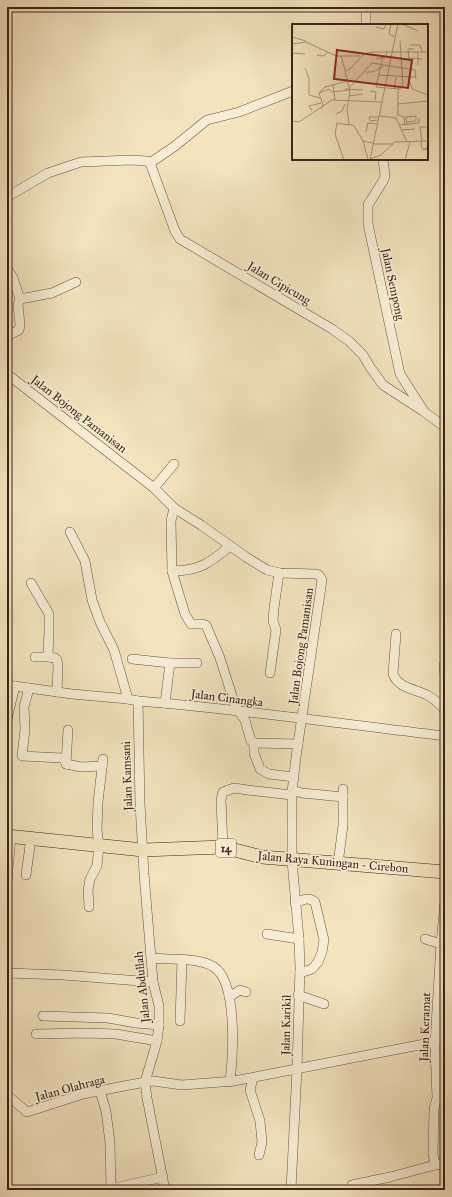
<svg xmlns="http://www.w3.org/2000/svg" width="452" height="1197" viewBox="0 0 452 1197" font-family="'IM FELL Great Primer',serif">
	<style>
		.lines { fill: none; stroke-linecap: round; stroke-linejoin: round }
		.minor-casing { stroke: #685342; stroke-width: 10 }
		.highway-casing { stroke: #3a2319; stroke-width: 14 }
		.minor { stroke: #f7edd5; stroke-width: 9 }
		.highway { stroke: #f3e4be; stroke-width: 13 }
		.labels { text-anchor: middle; stroke-width: 3.5; stroke-linejoin: round; paint-order: stroke }
		.shield { fill: #f7edd5; stroke: #736051; stroke-width: 1 }
		.shield-label { font-size: 11px; font-weight: bold; fill: #3a2319 }
		.street-label { font-size: 12px; fill: #3a2319; stroke: #f7edd5 }
		.inset-road { fill: none; stroke: #a9977c; stroke-width: 1 }
		.view { fill: #8f2418; fill-opacity: 0.15; stroke: #8f2418; stroke-width: 2 }
		.inset-edge { fill: none; stroke: #3a2319; stroke-width: 2 }
	</style>
	<rect width="100%" height="100%" fill="#f3e4be"/>
	<filter id="stains"><feTurbulence type="fractalNoise" baseFrequency=".005" numOctaves="4"/><feColorMatrix values="0 0 0 0 .2 0 0 0 0 .09 0 0 0 0 .02 0 0 0 .5 -.17"/></filter>
	<radialGradient id="worn" r=".72"><stop offset=".6" stop-color="#630" stop-opacity="0"/><stop offset="1" stop-color="#630" stop-opacity=".3"/></radialGradient>
	<g class="lines">
		<defs>
			<g id="minor">
				<polyline points="366,7 366,25"/>
				<polyline points="383,159 385,176 383,181 368,205 368,224 400,374 423,410"/>
				<polyline points="150,163 175,146 207,120 239,112 293,91"/>
				<polyline points="7,197 48,173 81,162 131,160 147,161 150,163 175,231 180,239 332,329 349,341 363,355 370,367 383,385 423,411 445,427"/>
				<polyline points="7,268 13,278 20,299 18,305 20,325 19,330 7,336"/>
				<polyline points="20,299 52,293 76,282"/>
				<polyline points="7,374 154,488 174,508 201,525 246,557 267,570 280,573 316,574 319,575 322,580 296,757 292,792 292,861 299,939 300,968 297,1069 291,1190"/>
				<polyline points="154,488 174,464"/>
				<polyline points="174,508 171,521 172,571 185,614 191,624 202,624 206,625 220,658 234,702 238,710 245,720 251,741 254,743 254,753 260,769 269,774 294,777"/>
				<polyline points="70,532 85,561 92,600 100,622 114,650 128,699"/>
				<path d="M172 571C199 571 210 563 230 546"/>
				<polyline points="31,583 49,614 49,632 48,655 49,657 55,658 57,660 58,666 57,692"/>
				<path d="M396 634 393 674C398 688 415 689 427 695 434 699 440 704 445 710"/>
				<polyline points="35,657 49,657"/>
				<polyline points="132,659 170,663 197,663"/>
				<polyline points="444,665 445,676"/>
				<polyline points="270,673 276,630 273,621 274,608 279,573"/>
				<path d="M7 685 72 694 128 699 138 701C240 709 343 724 445 736"/>
				<polyline points="29,688 24,707 25,729 22,756 62,758 65,760 66,764 81,767 102,766"/>
				<polyline points="138,701 140,804 144,874 153,982 159,1006 159,1025 157,1041 145,1082 147,1098 165,1190"/>
				<polyline points="165,703 170,663"/>
				<polyline points="7,719 15,686"/>
				<polyline points="254,743 298,744"/>
				<polyline points="66,764 68,730"/>
				<polyline points="292,790 302,793 343,797"/>
				<polyline points="223,847 221,800 223,792 234,788 248,790 292,795"/>
				<polyline points="338,864 343,825 343,789"/>
				<polyline points="26,875 31,838"/>
				<polyline points="7,881 11,836"/>
				<polyline points="445,901 441,944 435,1043 437,1098 434,1109 433,1154 435,1165 445,1163"/>
				<path d="M295 903C303 900 308 896 315 902L324 940 322 952 318 962 312 969 300 973"/>
				<polyline points="89,907 88,890 90,879 97,866 99,845 97,830 98,802 103,759"/>
				<polyline points="267,934 299,939"/>
				<polyline points="425,939 441,944"/>
				<path d="M151 958C170 960 199 957 214 967 238 983 233 1057 230 1082"/>
				<polyline points="7,973 63,975 153,982"/>
				<polyline points="298,995 324,1004"/>
				<polyline points="229,997 240,990 246,992"/>
				<polyline points="43,1016 108,1018 136,1023 159,1025"/>
				<polyline points="180,1021 182,960"/>
				<polyline points="36,1034 86,1033 116,1034 157,1041"/>
				<polyline points="253,1078 250,1090 260,1121 262,1142 259,1155"/>
				<polyline points="100,1091 106,1111 110,1143 111,1189"/>
				<polyline points="7,1095 27,1112 83,1094 145,1082 153,1081 182,1085 234,1081 445,1040"/>
				<polyline points="352,1185 390,1177 435,1165"/>
				<polyline points="106,1190 163,1177"/>
			</g>
			<polyline id="highway" points="7,836 143,850 223,847 262,857 445,872"/>
		</defs>
		<use href="#minor" class="minor-casing"/>
		<use href="#highway" class="highway-casing"/>
		<use href="#minor" class="minor"/>
		<use href="#highway" class="highway"/>
	</g>
	<g class="labels">
		<rect class="shield" x="216" y="839" width="20" height="18" rx="3"/>
		<g class="shield-label">
			<text x="226" y="852">14</text>
		</g>
		<g class="street-label">
			<text transform="translate(279 283) rotate(31)" y="4">Jalan Cipicung</text>
			<text transform="translate(393 284) rotate(78)" y="4">Jalan Sempong</text>
			<text transform="translate(79 414) rotate(38)" y="4">Jalan Bojong Pamanisan</text>
			<text transform="translate(301 646) rotate(-82)" y="4">Jalan Bojong Pamanisan</text>
			<text transform="translate(227 698) rotate(7)" y="4">Jalan Cinangka</text>
			<text transform="translate(127 776) rotate(-92)" y="4">Jalan Kamsani</text>
			<text transform="translate(333 862) rotate(5)" y="4">Jalan Raya Kuningan - Cirebon</text>
			<text transform="translate(142 987) rotate(-96)" y="4">Jalan Abdullah</text>
			<text transform="translate(286 1025) rotate(-89)" y="4">Jalan Karikil</text>
			<text transform="translate(425 1027) rotate(-88)" y="4">Jalan Keramat</text>
			<text transform="translate(70 1088) rotate(-15)" y="4">Jalan Olahraga</text>
		</g>
	</g>
	<g transform="translate(292 24)">
		<rect width="136" height="136" fill="#f3e4be"/>
		<path class="inset-road" d="M99 0 97 10 103 13M110 0 126 7M84 3 92 5 94 0M0 13 14 17M0 20 14 18 44 32H68M118 21H128L130 28M126 28V41M0 29 13 30M25 31 31 32 36 28M49 32 53 46M91 32 84 63 108 65 111 61 108 17M100 33 117 36 116 25H122M117 34 130 35M84 35 94 33 95 27M13 44 17 54V71L28 74M74 48H81L92 42M86 51 123 53M116 53 120 65 136 71M41 61 43 76M57 64 80 39 123 46 124 55M53 65 71 66M102 65 104 53M106 65V91L112 93 113 100M78 67 84 68 83 76M27 69 33 63 55 57M57 72 71 70M106 80 136 77M29 85 31 81 27 69 37 65 40 68 57 66M20 87 17 82 29 79M44 90 50 87 53 80M88 92 104 94 115 118M86 96 78 97 77 93H87M0 97 7 98 40 76 89 78M115 98 124 97V92L114 93 115 100M108 101 127 99V94M110 106 123 105M74 108 76 99 85 100M71 117 76 136M129 118 130 125 136 126M130 118 128 103H136M81 119 71 117 62 102 57 100 55 85 58 67 53 47 58 45 72 30 81 28H136M82 120H101M78 135 89 131 103 118 136 117 135 124 131 126M52 136 43 110 45 99 57 101M78 136 106 0M113 136 118 118"/>
		<path class="view" d="M45 26 120 36 116 64 42 55Z"/>
		<rect width="136" height="136" class="inset-edge"/>
	</g>
	<rect width="452" height="1197" fill="none" stroke="#f3e4be" stroke-width="24"/>
	<rect x="8" y="8" width="436" height="1181" fill="none" stroke="#3a2319" stroke-width="2"/>
	<rect x="12" y="12" width="428" height="1173" fill="none" stroke="#3a2319"/>
	<rect width="100%" height="100%" filter="url(#stains)"/>
	<rect width="100%" height="100%" fill="url(#worn)"/>
</svg>
